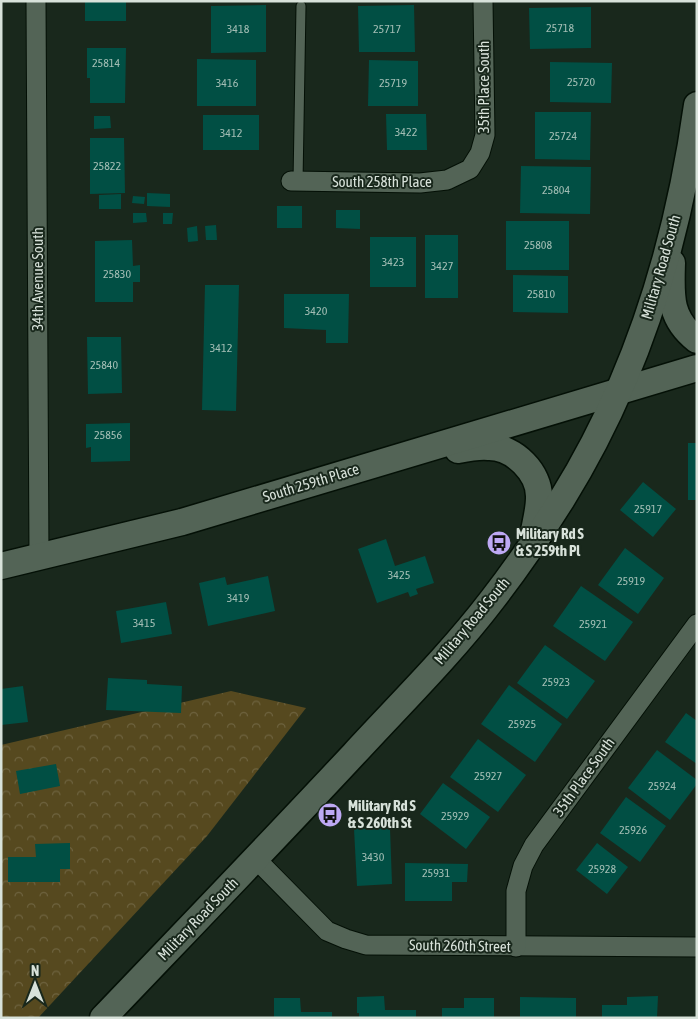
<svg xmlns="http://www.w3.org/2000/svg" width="698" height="1019" viewBox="0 0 698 1019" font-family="'Asap Condensed',sans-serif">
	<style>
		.forest { fill: url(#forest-crowns) }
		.building { fill: #014f44 }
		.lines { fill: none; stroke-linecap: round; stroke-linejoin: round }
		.lane-casing { stroke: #041006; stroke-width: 11 }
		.street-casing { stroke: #041006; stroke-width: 21 }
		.secondary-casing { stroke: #041006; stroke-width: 29 }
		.lane { stroke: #536456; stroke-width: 9 }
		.street { stroke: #536456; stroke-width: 19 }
		.secondary { stroke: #536456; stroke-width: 26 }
		.labels { text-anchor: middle; stroke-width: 4; stroke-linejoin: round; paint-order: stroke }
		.number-label { font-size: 12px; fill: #a2bdb4 }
		.street-label { font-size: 15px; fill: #d8e2da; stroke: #19281c }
		.poi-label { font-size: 15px; font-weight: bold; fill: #d8e2da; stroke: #19281c; text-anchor: start }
	</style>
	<defs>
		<pattern id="forest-crowns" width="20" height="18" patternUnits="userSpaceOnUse" patternTransform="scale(1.25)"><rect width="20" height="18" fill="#56491f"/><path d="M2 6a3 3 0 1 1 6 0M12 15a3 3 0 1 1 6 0" fill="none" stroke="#6e633f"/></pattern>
	</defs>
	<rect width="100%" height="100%" fill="#19281c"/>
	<polygon class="forest" points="231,691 306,708 207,836 38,1018 1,1018 1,745"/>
	<g class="building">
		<rect x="85" y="1" width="41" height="20"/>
		<polygon points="266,5 266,52 211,53 211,6"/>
		<polygon points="414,5 415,52 359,52 358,6"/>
		<polygon points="591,7 591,48 530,49 529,8"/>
		<polygon points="87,48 126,48 125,103 90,103 90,78 87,78"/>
		<polygon points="197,59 256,60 256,106 197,106"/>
		<polygon points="369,60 418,61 418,106 368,106"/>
		<polygon points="550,62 612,63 611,103 550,102"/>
		<polygon points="535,112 591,112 590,160 535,159"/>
		<polygon points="386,114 426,114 427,150 387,150"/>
		<rect x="203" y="115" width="56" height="35"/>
		<polygon points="94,116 110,116 111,128 94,129"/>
		<polygon points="90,138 124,138 125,193 90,194"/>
		<polygon points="521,166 591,167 590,214 520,213"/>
		<polygon points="147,193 170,194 170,207 147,206"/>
		<polygon points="121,194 121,209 99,209 99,195"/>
		<polygon points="133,196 145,197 144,204 132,203"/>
		<rect x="277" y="206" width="25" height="22"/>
		<polygon points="336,210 360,210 360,229 336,228"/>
		<polygon points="133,213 146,213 147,222 133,223"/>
		<polygon points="163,213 173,213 172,224 163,224"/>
		<rect x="506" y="221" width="63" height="49"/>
		<polygon points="216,225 217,240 206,240 205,226"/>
		<polygon points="197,226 198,241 188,242 187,228"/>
		<rect x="425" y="235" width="33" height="63"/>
		<rect x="370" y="237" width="46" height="50"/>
		<polygon points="132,240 133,266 140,265 140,282 133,282 133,302 95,302 95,241"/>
		<polygon points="513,275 568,276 568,313 513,312"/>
		<polygon points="205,285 239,285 236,411 202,410"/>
		<polygon points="284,294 349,294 348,343 326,343 326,330 284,328"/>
		<polygon points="87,337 121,337 122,393 88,394"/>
		<polygon points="130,423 130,461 91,462 91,447 86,448 86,424"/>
		<rect x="688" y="443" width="9" height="57"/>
		<polygon points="643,482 676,509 653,537 620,510"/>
		<polygon points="386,539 395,566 425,556 434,583 416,589 418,594 410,597 408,592 377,603 358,549"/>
		<polygon points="625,548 664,578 638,614 598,585"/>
		<polygon points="268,576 275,611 208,626 199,583 225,577 227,585"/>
		<polygon points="581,586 633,622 605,661 553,626"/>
		<polygon points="166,602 172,634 121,643 116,611"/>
		<polygon points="545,645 595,681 567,719 517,683"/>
		<polygon points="108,678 147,680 147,684 182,686 181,713 106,710"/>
		<polygon points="509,685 562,724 535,762 481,724"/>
		<polygon points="23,686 28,722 1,725 1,689"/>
		<polygon points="686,713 697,721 697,764 665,742"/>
		<polygon points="478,739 526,775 498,812 450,777"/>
		<polygon points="657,750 697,780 697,784 670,820 628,788"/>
		<polygon points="56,764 60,786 20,794 16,771"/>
		<polygon points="443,783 490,817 466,849 420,814"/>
		<polygon points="626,797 666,826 640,862 600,833"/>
		<polygon points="390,828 392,884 357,886 354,829"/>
		<polygon points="70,843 70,869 60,869 60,882 8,882 8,857 36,857 35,844"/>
		<polygon points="597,843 628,867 607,894 576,870"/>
		<polygon points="405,863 468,864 467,882 452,882 452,901 405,901"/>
		<polygon points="384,996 385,1010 416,1010 416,1018 359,1018 359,1013 357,1013 357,997"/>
		<polygon points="658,996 657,1018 602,1018 602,1005 627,1005 627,997"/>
		<polygon points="520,997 576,998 576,1018 520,1018"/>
		<polygon points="274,998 300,998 301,1012 332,1012 332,1018 274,1018"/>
		<polygon points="464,998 494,998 494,1018 442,1018 442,1008 464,1008"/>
	</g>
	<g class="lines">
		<defs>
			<polyline id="lane" points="298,182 301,6"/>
			<g id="street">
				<polyline points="36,1 39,557"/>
				<polyline points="291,181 420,183 447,180 470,169 480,153 485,135 483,1"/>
				<polyline points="256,859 327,931 346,939 366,945 697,947"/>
				<polyline points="516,947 516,891 523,866 534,845 697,624"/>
			</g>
			<g id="secondary">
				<path d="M672 263C671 296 669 318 697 340"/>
				<path d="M458 450C468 448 479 446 489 447 514 447 540 473 539 498 539 510 535 524 533 536"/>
				<polyline points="1,566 182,522 697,368"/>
				<path d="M103 1018C187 930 271 843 354 754 400 704 450 655 492 600 517 568 540 534 562 499 636 380 678 242 697 105"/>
			</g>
		</defs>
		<use href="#lane" class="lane-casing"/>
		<use href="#street" class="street-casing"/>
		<use href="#secondary" class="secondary-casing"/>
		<use href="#lane" class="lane"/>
		<use href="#street" class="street"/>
		<use href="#secondary" class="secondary"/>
	</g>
	<defs>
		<symbol id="bus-disc" viewBox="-11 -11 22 22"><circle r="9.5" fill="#bea9f4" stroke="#19281c"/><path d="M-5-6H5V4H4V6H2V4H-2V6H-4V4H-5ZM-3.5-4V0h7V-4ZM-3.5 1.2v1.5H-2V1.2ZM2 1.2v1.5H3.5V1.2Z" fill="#111"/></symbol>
	</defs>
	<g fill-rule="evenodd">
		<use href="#bus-disc" x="485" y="529" width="28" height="28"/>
		<use href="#bus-disc" x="316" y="801" width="28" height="28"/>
	</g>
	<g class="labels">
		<g class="number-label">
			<text x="560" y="32">25718</text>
			<text x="238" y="33">3418</text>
			<text x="387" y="33">25717</text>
			<text x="106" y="67">25814</text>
			<text x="581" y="86">25720</text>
			<text x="227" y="87">3416</text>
			<text x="393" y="87">25719</text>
			<text x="406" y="136">3422</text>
			<text x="231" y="137">3412</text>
			<text x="563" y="140">25724</text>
			<text x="107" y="170">25822</text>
			<text x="556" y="194">25804</text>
			<text x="538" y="249">25808</text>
			<text x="393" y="266">3423</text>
			<text x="442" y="270">3427</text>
			<text x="117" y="278">25830</text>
			<text x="541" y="298">25810</text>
			<text x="316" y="315">3420</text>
			<text x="221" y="352">3412</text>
			<text x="104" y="369">25840</text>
			<text x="108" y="439">25856</text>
			<text x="648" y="513">25917</text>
			<text x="399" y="579">3425</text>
			<text x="631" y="585">25919</text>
			<text x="238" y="602">3419</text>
			<text x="144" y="627">3415</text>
			<text x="593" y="628">25921</text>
			<text x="556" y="686">25923</text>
			<text x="522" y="728">25925</text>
			<text x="488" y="780">25927</text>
			<text x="662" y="790">25924</text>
			<text x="455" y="820">25929</text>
			<text x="633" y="834">25926</text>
			<text x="373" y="861">3430</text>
			<text x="602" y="873">25928</text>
			<text x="436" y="877">25931</text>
		</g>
		<g class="street-label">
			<text transform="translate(484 87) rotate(-90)" y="5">35th Place South</text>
			<text x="382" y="187">South 258th Place</text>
			<text transform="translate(661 267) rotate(-74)" y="5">Military Road South</text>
			<text transform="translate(38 279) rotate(-90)" y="5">34th Avenue South</text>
			<text transform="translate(311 483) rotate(-17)" y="5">South 259th Place</text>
			<text transform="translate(472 621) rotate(-50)" y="5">Military Road South</text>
			<text transform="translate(584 777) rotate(-54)" y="5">35th Place South</text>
			<text transform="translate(198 919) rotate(-46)" y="5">Military Road South</text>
			<text transform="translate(460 946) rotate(1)" y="5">South 260th Street</text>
		</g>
		<g class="poi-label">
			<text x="516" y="539">Military Rd S<tspan x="516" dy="17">&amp; S 259th Pl</tspan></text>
			<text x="348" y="811">Military Rd S<tspan x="348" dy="17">&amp; S 260th St</tspan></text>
		</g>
	</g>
	<rect width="698" height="1019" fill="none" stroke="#d8e2da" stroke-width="5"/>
	<g transform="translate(35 984)" stroke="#19281c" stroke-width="4" paint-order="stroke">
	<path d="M0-4L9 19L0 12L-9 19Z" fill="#d8e2da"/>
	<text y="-8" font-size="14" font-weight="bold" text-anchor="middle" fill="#d8e2da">N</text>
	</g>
</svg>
